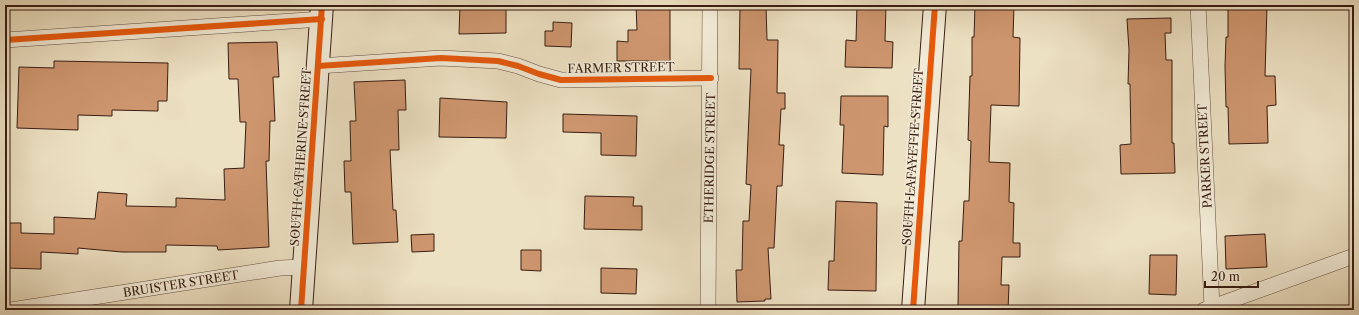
<svg xmlns="http://www.w3.org/2000/svg" width="1359" height="315" viewBox="0 0 1359 315" font-family="'Libre Caslon Text',serif">
	<style>
		.building { fill: #ce966f; stroke: #381d13 }
		.lines { fill: none; stroke-linecap: round; stroke-linejoin: round }
		.street-casing { stroke: #654e3f; stroke-width: 16 }
		.secondary-casing { stroke: #381d13; stroke-width: 24 }
		.street { stroke: #f3ecd8; stroke-width: 15 }
		.secondary { stroke: #f3ecd8; stroke-width: 22 }
		.cycleway-casing { stroke: #f3ecd8; stroke-width: 8 }
		.cycleway { stroke: #e8590c; stroke-width: 6 }
		.labels { text-anchor: middle; stroke-width: 3; stroke-linejoin: round; paint-order: stroke }
		.street-label { font-size: 12px; fill: #381d13; stroke: #f3ecd8 }
	</style>
	<rect width="100%" height="100%" fill="#ede1c3"/>
	<filter id="stains"><feTurbulence type="fractalNoise" baseFrequency=".005" numOctaves="4"/><feColorMatrix values="0 0 0 0 .2 0 0 0 0 .09 0 0 0 0 .02 0 0 0 .5 -.17"/></filter>
	<radialGradient id="worn" r=".72"><stop offset=".6" stop-color="#630" stop-opacity="0"/><stop offset="1" stop-color="#630" stop-opacity=".3"/></radialGradient>
	<g class="building">
		<polygon points="460,5 506,5 506,33 459,34"/>
		<polygon points="636,5 670,5 670,61 617,61 617,41 628,42 628,30 637,30"/>
		<polygon points="740,5 766,5 767,40 778,40 777,93 785,93 785,109 781,109 779,145 784,145 782,186 777,186 774,248 768,248 771,299 765,299 765,301 737,302 736,270 742,270 743,221 749,221 751,185 746,184 751,69 739,69"/>
		<polygon points="857,5 886,5 885,41 893,42 892,68 845,67 846,40 856,41"/>
		<polygon points="975,5 1014,5 1013,37 1020,38 1019,106 991,105 989,162 1010,163 1009,202 1014,203 1013,243 1020,243 1020,257 1002,257 1001,285 1009,285 1008,310 958,308 959,241 962,241 964,201 969,201 971,141 968,140 970,76 972,76 972,37 974,37"/>
		<polygon points="1228,5 1267,5 1265,76 1275,76 1276,105 1267,106 1268,143 1229,144 1228,107 1226,107 1225,66 1226,37 1228,37"/>
		<polygon points="1171,18 1171,33 1165,33 1166,60 1172,60 1172,143 1174,143 1175,173 1121,174 1120,145 1131,144 1130,84 1128,84 1129,50 1127,19"/>
		<polygon points="553,22 572,23 571,47 545,46 545,31 553,31"/>
		<polygon points="277,42 279,77 273,77 275,121 270,121 269,161 266,161 269,247 218,250 217,246 166,245 166,252 122,252 78,248 78,254 41,252 41,269 5,268 5,223 21,223 21,233 54,234 54,217 95,219 98,192 127,194 126,206 176,207 176,198 225,200 224,169 244,168 246,122 240,122 238,79 229,79 228,43"/>
		<polygon points="54,61 168,63 167,101 158,101 158,111 112,110 112,116 78,115 78,130 17,128 19,67 54,68"/>
		<polygon points="405,80 406,110 398,110 399,150 390,150 393,210 396,210 398,242 353,244 351,192 345,192 344,161 351,161 350,121 356,121 354,82"/>
		<polygon points="841,96 888,96 888,127 884,126 883,175 842,173 844,125 840,125"/>
		<polygon points="440,98 507,102 506,138 439,137"/>
		<polygon points="563,114 637,116 636,156 601,155 601,133 563,132"/>
		<polygon points="585,196 634,197 633,206 642,206 642,230 584,229"/>
		<polygon points="836,201 877,203 876,291 828,290 829,261 834,261"/>
		<polygon points="434,234 434,251 412,252 411,235"/>
		<polygon points="1265,234 1267,267 1226,269 1225,236"/>
		<polygon points="521,250 541,250 541,271 521,270"/>
		<polygon points="1150,255 1177,255 1176,295 1149,294"/>
		<polygon points="601,268 637,269 636,294 601,293"/>
	</g>
	<g class="lines">
		<defs>
			<g id="street">
				<polyline points="1198,5 1212,307"/>
				<polyline points="5,40 322,19"/>
				<polyline points="318,66 441,58 498,61 518,66 539,74 561,80 711,78"/>
				<polyline points="11,310 280,268 304,267"/>
				<polyline points="708,310 710,5"/>
				<polyline points="1204,310 1354,256"/>
			</g>
			<g id="secondary">
				<polyline points="301,310 322,5"/>
				<polyline points="913,310 935,5"/>
			</g>
		</defs>
		<use href="#street" class="street-casing"/>
		<use href="#secondary" class="secondary-casing"/>
		<use href="#street" class="street"/>
		<use href="#secondary" class="secondary"/>
		<defs>
			<g id="cycleway">
				<polyline points="5,40 322,19"/>
				<polyline points="318,66 441,58 498,61 518,66 539,74 561,80 711,78"/>
				<polyline points="301,310 322,5"/>
				<polyline points="913,310 935,5"/>
			</g>
		</defs>
		<use href="#cycleway" class="cycleway-casing"/>
		<use href="#cycleway" class="cycleway"/>
	</g>
	<g class="labels">
		<g class="street-label">
			<text transform="translate(621 68) rotate(-1)" y="4">FARMER STREET</text>
			<text transform="translate(1205 156) rotate(-93)" y="4">PARKER STREET</text>
			<text transform="translate(301 157) rotate(-86)" y="4">SOUTH CATHERINE STREET</text>
			<text transform="translate(913 157) rotate(-86)" y="4">SOUTH LAFAYETTE STREET</text>
			<text transform="translate(710 158) rotate(-89)" y="4">ETHERIDGE STREET</text>
			<text transform="translate(181 284) rotate(-9)" y="4">BRUISTER STREET</text>
		</g>
	</g>
	<rect width="1359" height="315" fill="none" stroke="#ede1c3" stroke-width="20"/>
	<rect x="6" y="6" width="1347" height="303" fill="none" stroke="#381d13" stroke-width="2"/>
	<rect x="10" y="10" width="1339" height="295" fill="none" stroke="#381d13"/>
	<path d="M1205 281v6h53v-6" fill="none" stroke="#381d13" stroke-width="2"/>
	<text x="1211" y="281" font-size="12" fill="#381d13" stroke="#f3ecd8" stroke-width="3" paint-order="stroke">20 m</text>
	<rect width="100%" height="100%" filter="url(#stains)"/>
	<rect width="100%" height="100%" fill="url(#worn)"/>
</svg>
